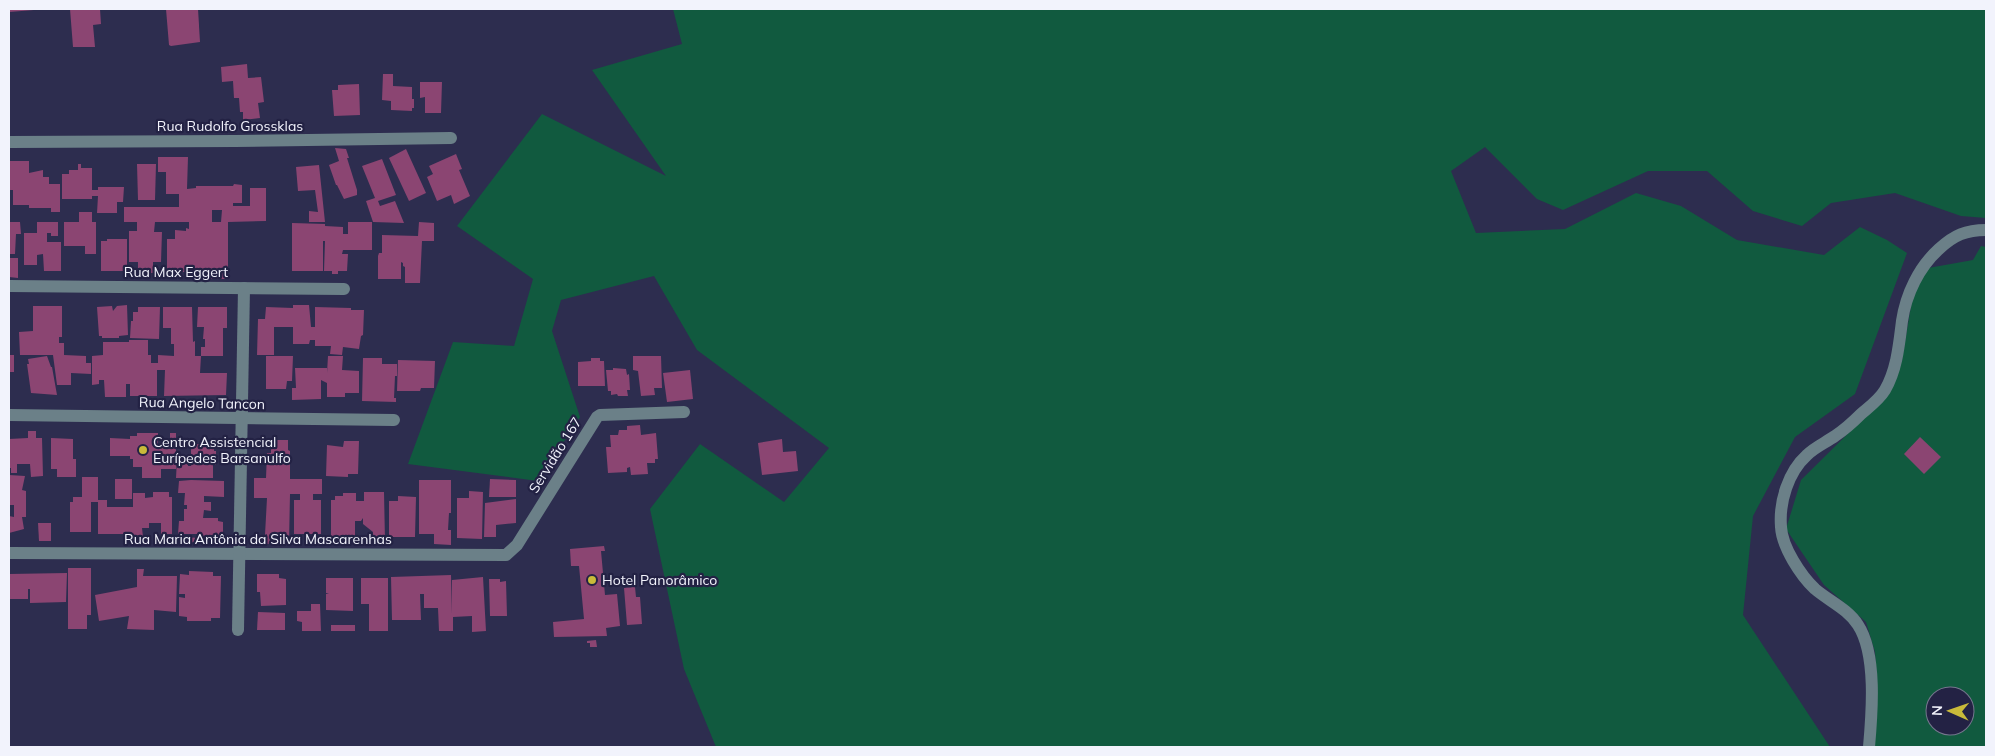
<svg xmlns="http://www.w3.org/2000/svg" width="1995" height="756" viewBox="0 0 1995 756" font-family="Mulish,sans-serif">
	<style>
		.green { fill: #115a3f; fill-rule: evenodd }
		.building { fill: #8b4572; fill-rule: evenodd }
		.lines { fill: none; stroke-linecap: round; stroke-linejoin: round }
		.minor { stroke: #6b8088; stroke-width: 12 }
		.poi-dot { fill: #c9ba3a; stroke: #232244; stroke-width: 2 }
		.labels { text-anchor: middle; stroke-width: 4.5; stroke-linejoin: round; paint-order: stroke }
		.street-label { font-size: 14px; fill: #f2f3fc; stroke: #232244 }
		.poi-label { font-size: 14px; fill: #f2f3fc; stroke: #232244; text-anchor: start }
	</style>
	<rect width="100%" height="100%" fill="#2d2d4f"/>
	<g class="green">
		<polygon points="673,9 1986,9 1986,218 1961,216 1895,193 1831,203 1802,226 1753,211 1707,171 1648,171 1563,210 1537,199 1485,147 1451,171 1476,233 1565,229 1636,193 1681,206 1737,240 1824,255 1860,227 1887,240 1907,253 1855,394 1795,437 1753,516 1743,615 1830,747 716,747 684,669 650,509 700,444 784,502 829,448 697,350 654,276 561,300 552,331 580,417 538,481 408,464 453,342 514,346 533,279 457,226 542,114 666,176 592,70 682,44"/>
		<path d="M1981 246 1986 247V747H1874L1877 681 1875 652 1866 622 1824 585 1786 529 1801 480 1882 400 1902 360 1917 270 1973 260ZM1935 696H1965V726H1935Z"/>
	</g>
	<g class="building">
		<polygon points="9,9 34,9 34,10 9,12"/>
		<polygon points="70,9 100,9 101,24 93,25 95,47 73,47"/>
		<polygon points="166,9 198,9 200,42 171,46 169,45"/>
		<polygon points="247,64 248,78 261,77 264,102 258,103 260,118 243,120 243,112 240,112 239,98 234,98 233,81 222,82 221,67"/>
		<polygon points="383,74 393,74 393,86 412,87 412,99 414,99 414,108 412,108 412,111 391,110 391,101 382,100"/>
		<polygon points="420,82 442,82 441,113 425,113 425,97 420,98"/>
		<polygon points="359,84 360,115 334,116 332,90 338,90 338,85"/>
		<polygon points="335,148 346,149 349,158 347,158 357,190 357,195 344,199 337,185 336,185 329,165 339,161"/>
		<polygon points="406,149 426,193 409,201 389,158"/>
		<polygon points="456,154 462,169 459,170 470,196 454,204 451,195 437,201 427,177 433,174 429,166"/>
		<path d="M158 157H188L187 189 196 188V186H233L234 184 242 185V203H233V206H250V188H266V221L228 222V279H195V265L194 272H167V239H175V230L186 231V228L189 229V222H155L154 232H162L161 262H153V273H138V262H129V231H137V222H124V207H179V194H166V172H158ZM212 210H222L221 222H212Z"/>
		<polygon points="382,159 396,195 378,201 380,206 395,201 404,223 373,222 366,201 375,198 362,166"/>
		<polygon points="9,161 29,161 29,173 43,170 43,177 49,177 49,184 60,184 60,212 51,212 51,208 29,208 29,205 13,205 13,190 9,190"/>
		<polygon points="78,164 81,164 81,168 92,168 92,190 98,190 98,187 124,187 123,202 117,202 117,213 97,213 98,196 92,196 92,199 62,199 62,174 69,174 69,170 78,170"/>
		<polygon points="137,164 156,164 155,200 138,200"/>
		<polygon points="319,165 325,222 309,222 309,211 318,212 315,190 298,191 296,167"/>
		<polygon points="79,212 92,212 92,222 96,222 96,254 85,254 85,246 64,246 64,222 79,222"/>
		<polygon points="9,222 20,222 21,234 16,234 15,254 9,254"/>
		<polygon points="37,222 58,222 58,236 51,236 51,233 47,233 47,242 61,242 61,271 44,271 43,254 37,255 37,265 24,265 24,233 37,233"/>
		<polygon points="348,222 372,222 372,250 343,250 342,254 348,254 347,271 338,271 338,274 332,274 332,271 324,271 325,241 323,241 323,271 292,271 292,223 325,224 325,226 343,227 343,234 348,234"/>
		<polygon points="419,222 434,223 434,241 422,241 420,283 405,283 405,267 403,266 403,263 401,262 401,279 378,279 378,256 379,253 382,253 382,235 418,236"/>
		<polygon points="107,239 127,239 127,271 101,271 101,241 107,241"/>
		<polygon points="9,258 18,258 18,278 9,277"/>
		<polygon points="127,305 128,335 119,336 119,338 102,338 102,336 99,336 97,307 112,306 113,311 117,306"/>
		<polygon points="293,305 309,305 311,327 315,327 315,307 351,308 351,310 364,310 363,335 361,336 359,349 343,347 342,355 330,354 331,346 315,346 315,340 310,340 309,344 293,344 293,327 274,327 274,355 257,355 258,319 265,319 266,307 293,308"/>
		<polygon points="33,306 62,306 62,337 59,337 59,343 64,343 64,355 86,356 86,363 91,363 91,374 71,373 71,385 57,385 53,355 20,355 19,332 33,331"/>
		<polygon points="138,307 160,307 159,339 130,338 131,321 133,321 133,312 138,312"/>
		<polygon points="163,307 192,307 193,342 195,341 195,356 201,356 201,347 205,347 205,339 203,339 204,327 197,327 198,307 227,307 227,328 223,328 223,356 201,356 200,373 227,373 226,395 164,396 165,370 157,370 157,396 130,396 130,384 126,384 126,397 105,397 104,380 99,380 99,384 92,385 92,356 103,355 103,342 129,342 129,340 148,340 148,355 151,355 151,363 158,363 158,355 174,356 174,344 171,344 171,328 163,328"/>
		<rect x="9" y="355" width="5" height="17"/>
		<polygon points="47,356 51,367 52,367 57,395 31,393 27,364 29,364 28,359"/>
		<polygon points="266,356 293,356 292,381 287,381 286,389 266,389"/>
		<polygon points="328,356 343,356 342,370 359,371 359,393 345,393 345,397 327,397 327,383 321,380 321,399 292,400 292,388 296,388 295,368 327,368 327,373"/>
		<polygon points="633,356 661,356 662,388 654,388 655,395 641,396 638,371 633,370"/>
		<polygon points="363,358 382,358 382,364 397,364 397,376 395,376 394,398 396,398 396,402 362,401"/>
		<polygon points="591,358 600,358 600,361 604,361 605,386 578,386 578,362 591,361"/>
		<polygon points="398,360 435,361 434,388 421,388 420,391 397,391"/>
		<polygon points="613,368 626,369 627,375 629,374 630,390 627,390 628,396 618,396 617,394 611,395 611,391 608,391 606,370 613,370"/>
		<polygon points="690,370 693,399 667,402 663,373"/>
		<polygon points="640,425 641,435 656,433 658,459 655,459 655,463 647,463 648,474 631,475 630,467 627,468 627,472 608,473 606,447 611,447 610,435 618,435 619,430 627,430 627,426"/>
		<polygon points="28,431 36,431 36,438 42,438 43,476 31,477 30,464 17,464 17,473 11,473 11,468 9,468 9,439 28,438"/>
		<polygon points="137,433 158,433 158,444 170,444 170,433 176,433 176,469 161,469 161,478 142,478 142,467 133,467 133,459 130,459 130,456 110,456 110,438 130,439 130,436 137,436"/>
		<polygon points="1920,437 1941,457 1924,474 1904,454"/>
		<polygon points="51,438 73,439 73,459 76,459 76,477 57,477 57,469 51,469"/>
		<polygon points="782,439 783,452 796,451 798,471 762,475 758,443"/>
		<polygon points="271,440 288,440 288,450 290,451 290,479 322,479 322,494 313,494 313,500 321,500 321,534 294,534 294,500 300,500 300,494 290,494 289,544 280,544 280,535 275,535 275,544 267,544 267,534 265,535 267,498 254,498 254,478 266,478 267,453 271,453"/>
		<polygon points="344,441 359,441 358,474 348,474 348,477 326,476 327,445 343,447"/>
		<polygon points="201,442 214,442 214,451 216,451 216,465 213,465 213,478 176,478 177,459 188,459 188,466 191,466 191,444 201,444"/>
		<polygon points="9,475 25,476 22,490 26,491 26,517 22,517 24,529 9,533 9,516 14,517 14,505 9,505"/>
		<polygon points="82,477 98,477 98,500 107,500 107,507 133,507 133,493 145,493 145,498 153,497 153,492 169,492 169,497 172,497 172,534 161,534 161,523 149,523 149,528 142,528 143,537 133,537 133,534 98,534 98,502 91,502 91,532 70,532 70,502 73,502 73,497 82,497"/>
		<rect x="115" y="479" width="17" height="20"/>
		<polygon points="490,479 516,480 516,497 489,497"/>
		<polygon points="191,480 224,481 224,497 204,496 204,502 211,502 211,511 204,510 203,518 218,518 218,521 223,522 223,534 221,538 215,543 185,542 186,537 198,538 198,534 178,534 179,521 184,521 184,509 187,509 187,505 184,505 185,493 178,493 179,481"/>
		<polygon points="419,480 451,480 451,513 449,513 448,530 451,530 451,545 434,544 434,534 419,534"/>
		<polygon points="469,491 483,492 482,539 457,538 457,498 469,498"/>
		<polygon points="364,492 384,492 385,541 373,541 373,532 363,524 363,518 361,521 355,521 355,538 331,537 331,500 335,500 335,496 343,496 343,493 356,493 356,501 364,501"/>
		<polygon points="398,496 416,497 415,537 389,537 389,501 398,501"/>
		<polygon points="516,499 516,523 496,525 496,537 484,537 485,503"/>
		<polygon points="38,523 51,523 51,541 39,541"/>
		<polygon points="604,546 605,551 601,551 605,595 617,594 620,626 606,628 607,636 554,637 553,622 584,619 579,566 571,566 570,549"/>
		<polygon points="68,568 91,568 91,615 87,615 87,629 68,629"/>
		<polygon points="137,569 144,569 143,576 177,576 176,612 154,610 154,630 127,629 129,616 99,621 95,595 137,587"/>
		<polygon points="189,571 213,572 213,576 221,576 220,618 211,618 211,621 187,621 187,617 179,616 179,597 185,598 185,594 179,594 180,574 189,575"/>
		<polygon points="67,573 66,602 30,603 30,589 28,589 28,599 9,599 9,574"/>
		<polygon points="257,574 279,574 279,578 286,579 286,605 261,606 260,592 257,592"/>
		<polygon points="451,575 452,614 452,580 483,577 486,631 472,632 472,616 453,617 453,631 439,631 438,608 424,608 424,594 420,594 421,620 392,620 391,577"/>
		<polygon points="326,578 353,578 353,611 326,610 326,594 329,593 326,593"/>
		<polygon points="361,578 388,578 388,631 369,631 369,604 361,604"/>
		<polygon points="489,579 500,579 500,582 506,581 507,616 490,616"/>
		<polygon points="635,587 636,597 640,597 642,624 627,625 624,588"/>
		<polygon points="311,604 320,604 321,631 302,631 302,622 297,621 297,611 311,611"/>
		<polygon points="258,612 285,613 285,630 257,630"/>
		<rect x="331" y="625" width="24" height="6"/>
		<polygon points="596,640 597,647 590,647 590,643 587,643 587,641"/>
	</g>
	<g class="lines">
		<g class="minor">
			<polyline points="9,142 235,141 451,138"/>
			<polyline points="9,286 344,289"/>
			<polyline points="9,415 394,420"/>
			<polyline points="9,553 506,555 517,545 597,417 600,415 684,412"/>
			<polyline points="238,630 244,288"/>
			<path d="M1869 747C1872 713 1877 654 1858 625 1848 609 1829 601 1815 589 1801 576 1782 547 1781 527 1779 502 1788 472 1807 455 1815 447 1825 443 1835 436 1844 430 1853 422 1861 414 1869 407 1879 400 1885 390 1897 369 1899 345 1902 321 1906 294 1919 267 1939 249 1954 235 1966 230 1986 230"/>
		</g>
	</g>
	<g class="poi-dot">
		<circle cx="143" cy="450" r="5"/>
		<circle cx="592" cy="580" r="5"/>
	</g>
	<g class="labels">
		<g class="street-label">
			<text x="230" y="131">Rua Rudolfo Grossklas</text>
			<text x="176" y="277">Rua Max Eggert</text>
			<text transform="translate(202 403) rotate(1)" y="5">Rua Angelo Tancon</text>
			<text transform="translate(555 455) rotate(-58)" y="5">Servidão 167</text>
			<text x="258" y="544">Rua Maria Antônia da Silva Mascarenhas</text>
		</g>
		<g class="poi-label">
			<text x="153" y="447">Centro Assistencial<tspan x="153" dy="16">Eurípedes Barsanulfo</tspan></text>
			<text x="602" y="585">Hotel Panorâmico</text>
		</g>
	</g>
	<rect width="1995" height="756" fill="none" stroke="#f2f3fc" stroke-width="20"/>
	<g transform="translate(1950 711) rotate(272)"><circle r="24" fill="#232244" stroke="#76768e"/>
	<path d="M0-4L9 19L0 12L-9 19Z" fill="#c9ba3a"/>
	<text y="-8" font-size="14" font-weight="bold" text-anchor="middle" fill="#f2f3fc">N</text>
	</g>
</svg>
